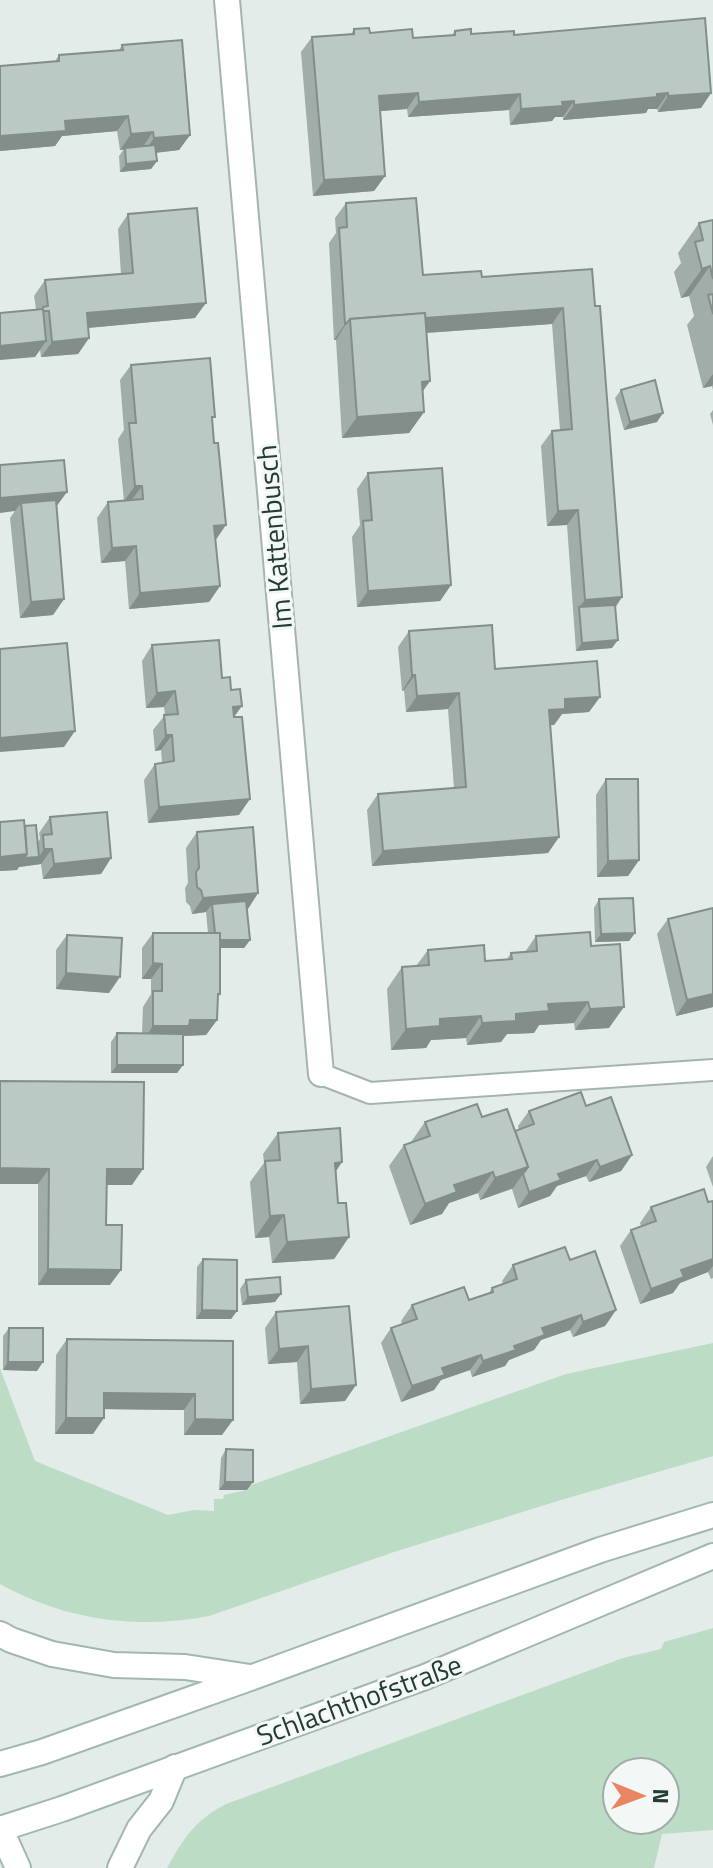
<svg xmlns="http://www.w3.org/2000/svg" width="713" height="1868" viewBox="0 0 713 1868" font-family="'Titillium Web',sans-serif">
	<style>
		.green { fill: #bddcc6; fill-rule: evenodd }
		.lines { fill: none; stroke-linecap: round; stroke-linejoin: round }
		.lane-casing { stroke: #a6b4af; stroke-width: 24 }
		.street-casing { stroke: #a6b4af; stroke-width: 28 }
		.secondary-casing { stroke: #a2b7b0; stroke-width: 28 }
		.lane { stroke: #fff; stroke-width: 20 }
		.street { stroke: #fff; stroke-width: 24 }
		.secondary { stroke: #fff; stroke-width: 24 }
		.wall { fill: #a1ada9 }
		.shaded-wall { fill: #838d89 }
		.building { fill: #bbc9c4; stroke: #838d89; stroke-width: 2 }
		.labels { text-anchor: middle; stroke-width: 6; stroke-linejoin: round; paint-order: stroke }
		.street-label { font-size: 28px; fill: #243c36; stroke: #f3f8f6 }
	</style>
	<rect width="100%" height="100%" fill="#e3ece8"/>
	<g class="green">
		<path d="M713 1343V1456L561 1500 394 1552 209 1616C136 1630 65 1620 0 1584V1368L35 1461 168 1515 194 1510 214 1511V1499H223L224 1495 247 1490 251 1485 566 1374Z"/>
		<path d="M713 1628V1830L662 1834 654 1868H167C183 1839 195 1820 226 1804L623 1658 661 1649 664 1642ZM617 1772H665V1820H617Z"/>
	</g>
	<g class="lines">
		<defs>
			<polyline id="lane" points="321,1074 370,1093 713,1070"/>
			<polyline id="street" points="227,0 321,1074"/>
			<g id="secondary">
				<polyline points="0,1634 11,1640 52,1654 114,1665 185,1667 250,1677"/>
				<polyline points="0,1764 42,1752 253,1677 600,1550 713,1515"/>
				<polyline points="0,1828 18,1868"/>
				<polyline points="0,1829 62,1809 425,1677 713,1556"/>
				<polyline points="120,1868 139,1829 161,1801 175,1767"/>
			</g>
		</defs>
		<use href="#lane" class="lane-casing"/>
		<use href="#street" class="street-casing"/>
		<use href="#secondary" class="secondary-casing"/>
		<use href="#lane" class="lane"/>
		<use href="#street" class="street"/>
		<use href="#secondary" class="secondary"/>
	</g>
	<g class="wall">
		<polygon points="354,29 370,33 413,38 452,35 455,31 471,34 514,35 711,93 701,108 658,112 657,109 648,109 646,113 563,120 563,117 555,117 552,121 510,125 509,110 408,117 407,109 380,111 385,176 374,191 313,196 301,52 312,37 351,34"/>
		<polygon points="122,45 190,135 179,150 156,153 157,161 151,169 120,172 119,156 124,149 120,150 117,131 62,136 55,146 0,151 0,66 55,61 59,55 119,50"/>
		<polygon points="346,203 423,275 482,277 595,306 622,597 616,607 612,648 576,651 567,525 547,526 541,446 552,431 560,430 552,324 426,333 430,381 422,392 424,412 409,433 342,438 336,340 334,340 329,243 336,233 335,218"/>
		<polygon points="128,214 195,318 88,328 89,338 78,354 41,357 40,350 35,357 36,309 34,296 45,280 121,274 118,229"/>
		<polygon points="713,220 713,390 712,386 703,388 687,325 694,316 689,296 681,298 674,272 681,263 678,253 699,223"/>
		<polygon points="131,365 212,422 215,540 220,586 209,602 129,609 125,561 101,563 97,518 108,502 124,501 118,439 124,430 120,380"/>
		<polygon points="621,390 657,422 624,430 615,398"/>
		<polygon points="713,410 713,425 710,414"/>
		<polygon points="0,465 57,507 64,599 53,615 20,618 10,518 15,511"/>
		<polygon points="368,473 451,585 440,601 357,607 352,537 360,525 357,489"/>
		<polygon points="409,631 495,669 600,697 589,712 562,714 554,725 550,725 559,837 548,853 372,866 367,810 378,794 454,788 448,709 406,712 404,690 402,691 398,647"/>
		<polygon points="152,645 222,678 234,717 239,815 148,823 144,780 155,764 162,763 161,750 155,751 153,730 165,715 164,707 146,708 142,661"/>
		<polygon points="606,779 639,860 628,876 597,877 596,795"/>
		<polygon points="50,817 111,858 101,874 43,879 41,864 19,867 17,870 0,871 0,822 25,826 38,842 40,839 39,833"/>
		<polygon points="197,832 258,893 247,909 250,940 244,948 220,948 220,994 218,996 217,1020 206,1035 183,1036 183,1065 177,1073 111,1073 111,1042 117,1033 142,1033 143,1007 151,994 151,979 142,979 142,948 153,933 208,933 206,912 192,914 190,906 186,902 185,888 188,883 186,848"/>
		<polygon points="599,899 635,933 629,941 595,942 594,908"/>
		<polygon points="668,919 713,1007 676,1016 657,934"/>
		<polygon points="67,935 109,993 56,989 56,950"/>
		<polygon points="536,936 591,946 609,1028 575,1030 574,1023 539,1025 534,1033 507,1034 501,1042 467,1045 466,1038 431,1040 426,1048 391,1050 387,989 402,967 416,966 428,950 485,961 507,959 511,953 525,952"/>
		<polygon points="0,1081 132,1185 107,1185 106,1225 110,1285 38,1285 38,1184"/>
		<polygon points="586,1106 632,1155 621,1171 589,1182 586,1176 557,1186 550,1196 518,1208 512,1189 480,1200 478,1193 449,1203 442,1214 410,1225 389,1166 404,1145 411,1142 425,1122 482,1117 515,1131 519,1130 518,1126 529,1111"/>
		<polygon points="278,1133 342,1162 336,1171 338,1203 349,1237 334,1259 272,1263 269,1237 255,1238 250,1182 264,1163 263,1154"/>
		<polygon points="713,1156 713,1187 706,1167"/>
		<polygon points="713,1201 713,1278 711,1279 708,1272 680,1283 673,1293 640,1304 620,1246 631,1230 641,1226 640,1223 651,1207 708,1202"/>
		<polygon points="203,1259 237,1311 231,1319 196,1319 197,1267"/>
		<polygon points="570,1260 616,1310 605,1326 573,1337 570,1330 541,1340 534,1350 509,1360 505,1366 472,1377 470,1370 441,1380 434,1390 401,1402 381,1343 391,1328 402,1324 401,1321 412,1305 469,1300 488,1294 492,1288 503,1284 502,1281 513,1265"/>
		<polygon points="246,1280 275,1302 242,1305 240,1289"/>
		<polygon points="349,1306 345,1401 300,1404 297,1362 268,1364 265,1328 276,1312"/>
		<polygon points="9,1328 37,1371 3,1370 3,1336"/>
		<polygon points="67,1339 233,1341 222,1435 184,1435 184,1410 104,1409 93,1434 55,1434 56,1355"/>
		<polygon points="226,1449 247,1490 219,1490 221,1458"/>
	</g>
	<g class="shaded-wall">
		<polygon points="418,93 407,109 368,112 379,96"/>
		<polygon points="668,93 657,109 648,109 646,113 563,120 574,105"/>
		<polygon points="711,93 701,108 658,112 668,96"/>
		<polygon points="520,94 509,110 408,117 419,102"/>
		<polygon points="574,101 563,117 555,117 552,121 510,125 521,109"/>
		<polygon points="128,116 117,131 62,136 55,146 0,151 0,137 65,121"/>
		<polygon points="153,132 142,148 120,150 131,134"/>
		<polygon points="190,135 179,150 143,154 154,138"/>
		<polygon points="157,161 151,169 120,172 126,164"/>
		<polygon points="385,176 374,191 313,196 324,180"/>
		<polygon points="710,266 689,296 681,298 702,269"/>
		<polygon points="206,303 195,318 76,329 87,313"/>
		<polygon points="563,308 552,324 351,338 350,324"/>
		<polygon points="345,324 346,324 336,340 334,340"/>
		<polygon points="89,338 78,354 41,357 52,342"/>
		<polygon points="46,341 35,357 0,360 0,346"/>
		<polygon points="713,374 713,384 712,386 703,388"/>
		<polygon points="430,381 415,402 422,382"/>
		<polygon points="424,412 409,433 342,438 357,417"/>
		<polygon points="663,413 657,422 624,430 630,422"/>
		<polygon points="135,486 142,486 131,501 124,501"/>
		<polygon points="67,492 56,507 21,503 15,511 0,513 0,498"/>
		<polygon points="578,510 567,525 547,526 558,511"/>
		<polygon points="226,525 215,541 214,526"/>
		<polygon points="136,546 125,561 101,563 112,548"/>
		<polygon points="451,585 440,601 357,607 368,591"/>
		<polygon points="220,586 209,602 129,609 140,593"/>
		<polygon points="622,597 611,612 579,607 585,600"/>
		<polygon points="64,599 53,615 20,618 31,602"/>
		<polygon points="618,640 612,648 576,651 582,643"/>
		<polygon points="412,675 415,675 404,690 402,691"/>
		<polygon points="175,691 164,707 146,708 157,693"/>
		<polygon points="459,693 448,709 406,712 417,696"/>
		<polygon points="600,697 589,712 562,714 554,725 538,726 549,710 565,699"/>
		<polygon points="242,706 231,721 233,707"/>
		<polygon points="75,731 64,747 0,752 0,738"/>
		<polygon points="166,735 172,735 161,750 155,751"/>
		<polygon points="250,799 239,815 148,823 159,807"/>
		<polygon points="559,837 548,853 372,866 383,851"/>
		<polygon points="44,849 52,849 41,864 19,867 17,870 0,871 0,857 27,854 39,857"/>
		<polygon points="111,858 101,874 43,879 54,864"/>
		<polygon points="639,860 628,876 597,877 608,861"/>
		<polygon points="258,893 248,909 212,912 212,904 206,912 192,914 203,898"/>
		<polygon points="635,933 629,941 595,942 601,934"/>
		<polygon points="215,940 250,940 244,948 210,948"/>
		<polygon points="153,963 162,964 151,979 142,979"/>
		<polygon points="66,973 120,977 109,993 56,989"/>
		<polygon points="713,994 713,1007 676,1016 687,1000"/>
		<polygon points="588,1002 574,1023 539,1025 534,1033 507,1034 501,1042 467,1045 482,1023 548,1004"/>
		<polygon points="624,1007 609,1028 575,1030 590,1009"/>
		<polygon points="481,1016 466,1038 431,1040 426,1048 391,1050 406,1029 440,1019"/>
		<polygon points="190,1020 217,1020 206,1035 182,1036 142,1042 153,1026"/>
		<polygon points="117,1065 183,1065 177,1073 111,1073"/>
		<polygon points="632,1155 621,1171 589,1182 600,1167"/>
		<polygon points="597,1160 586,1176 557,1186 550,1196 518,1208 529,1192 558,1174"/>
		<polygon points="342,1162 327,1184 335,1163"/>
		<polygon points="528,1167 513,1188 480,1200 495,1178"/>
		<polygon points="0,1168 49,1169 38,1184 0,1184"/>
		<polygon points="107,1169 143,1169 132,1185 96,1185"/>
		<polygon points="493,1172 478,1193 449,1203 442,1214 410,1225 425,1204 454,1185"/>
		<polygon points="284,1215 269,1237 255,1238 270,1216"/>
		<polygon points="349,1237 334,1259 272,1263 287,1242"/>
		<polygon points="713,1259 713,1266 708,1272 680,1283 673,1293 640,1304 651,1289 681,1270"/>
		<polygon points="48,1269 121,1270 110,1285 38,1285"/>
		<polygon points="281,1294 275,1302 242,1305 248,1297"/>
		<polygon points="202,1310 237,1311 231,1319 196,1319"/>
		<polygon points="616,1310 605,1326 573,1337 583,1322"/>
		<polygon points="581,1315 570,1330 541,1340 534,1350 509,1360 505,1366 472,1377 483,1361 514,1346 542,1328"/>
		<polygon points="308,1346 297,1362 268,1364 279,1349"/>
		<polygon points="481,1355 470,1370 441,1380 434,1390 401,1402 412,1386 442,1368"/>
		<polygon points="8,1362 43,1362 37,1371 3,1370"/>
		<polygon points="356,1385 345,1401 300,1404 311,1389"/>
		<polygon points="104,1393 195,1394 184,1410 93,1409"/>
		<polygon points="66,1418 104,1418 93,1434 55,1434"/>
		<polygon points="195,1419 233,1420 222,1435 184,1435"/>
		<polygon points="225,1482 253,1482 247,1490 219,1490"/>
	</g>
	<g class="building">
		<polygon points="705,18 711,93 668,96 668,93 657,94 657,97 574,105 574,101 562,102 563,106 521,109 520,94 419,102 418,93 379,96 385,176 324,180 312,37 354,34 354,29 369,28 370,33 412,29 413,38 455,35 455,31 471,29 471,34 514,31 514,35"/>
		<polygon points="182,40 190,135 154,138 153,132 131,134 128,116 65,121 66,131 0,136 0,141 0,66 59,61 59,55 123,50 122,45"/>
		<polygon points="155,145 157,161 126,164 125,148"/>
		<polygon points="416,198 423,275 481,271 482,277 592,269 595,306 600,306 622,597 585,600 578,510 558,511 552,431 572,429 563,308 425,318 425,313 350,319 346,324 345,324 339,228 347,227 346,203"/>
		<polygon points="197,208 206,303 87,313 89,338 52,342 49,311 43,311 43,307 48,306 45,280 133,273 128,214"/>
		<polygon points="713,220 713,279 710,266 702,269 695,242 703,240 699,223"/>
		<polygon points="713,294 713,314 708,295"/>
		<polygon points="43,309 46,341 0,346 0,313"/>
		<polygon points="425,313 430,381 422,382 424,412 357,417 350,319"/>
		<polygon points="210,358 215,417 212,417 214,443 218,443 226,525 214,526 220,586 140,593 136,546 112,548 108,502 143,499 142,486 135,486 129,423 136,423 131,365"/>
		<polygon points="655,380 663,413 630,422 621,390"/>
		<polygon points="64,460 67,492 0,498 0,465"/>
		<polygon points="442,468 451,585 368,591 363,521 372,520 368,473"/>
		<polygon points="56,500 64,599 31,602 21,503"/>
		<polygon points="615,605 618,640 582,643 579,607"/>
		<polygon points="492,625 495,669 597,661 600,697 565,699 565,709 549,710 559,837 383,851 378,794 466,787 459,693 417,696 415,675 412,675 409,631"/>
		<polygon points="219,640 222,678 230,677 231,690 240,689 242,706 233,707 234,717 242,717 250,799 159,807 155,764 174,761 172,735 166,735 164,715 178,714 175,691 157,693 152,645"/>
		<polygon points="67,643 75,731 0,738 0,649"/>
		<polygon points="606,779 638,779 639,860 608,861"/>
		<polygon points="107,812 111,858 54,864 52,849 44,849 43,835 52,834 50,817"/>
		<polygon points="24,820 27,854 0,857 0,822"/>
		<polygon points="36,825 39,857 24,858 27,854 25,826"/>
		<polygon points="253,827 258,893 203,898 201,890 197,887 196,872 199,868 197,832"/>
		<polygon points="633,898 635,933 601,934 599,899"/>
		<polygon points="246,901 250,940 220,940 220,933 215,933 212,904"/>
		<polygon points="713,908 713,994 687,1000 668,919"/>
		<polygon points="590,932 591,946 620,944 624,1007 590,1009 588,1002 548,1004 549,1011 516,1014 516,1021 482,1023 481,1016 440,1019 440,1026 406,1029 402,967 429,965 428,950 484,945 485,961 512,959 511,953 537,951 536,936"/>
		<polygon points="153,933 220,933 220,994 218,994 217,1020 190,1020 189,1026 153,1026 153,991 162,991 162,964 153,963"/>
		<polygon points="67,935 122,938 120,977 66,973"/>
		<polygon points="117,1033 183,1034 183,1065 117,1065"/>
		<polygon points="0,1081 144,1082 143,1169 107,1169 106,1225 122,1225 121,1270 48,1269 49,1169 0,1168"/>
		<polygon points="581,1092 586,1106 611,1097 632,1155 600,1167 597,1160 558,1174 561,1180 529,1192 523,1174 528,1167 515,1131 534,1124 529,1111"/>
		<polygon points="477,1104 482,1117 507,1109 528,1167 495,1178 493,1172 454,1185 457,1192 425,1204 404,1145 430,1136 425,1122"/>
		<polygon points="340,1128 342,1162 335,1163 338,1203 346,1203 349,1237 287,1242 284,1215 270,1216 265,1161 280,1160 278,1133"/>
		<polygon points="704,1189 708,1202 713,1201 713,1259 681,1270 684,1277 651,1289 631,1230 656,1221 651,1207"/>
		<polygon points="565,1247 570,1260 595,1251 616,1310 583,1322 581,1315 542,1328 545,1335 514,1346 516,1350 483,1361 481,1355 442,1368 445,1375 412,1386 391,1328 417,1319 412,1305 464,1287 469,1300 493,1292 492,1288 517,1279 513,1265"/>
		<polygon points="203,1259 237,1260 237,1311 202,1310"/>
		<polygon points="280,1277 281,1294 248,1297 246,1280"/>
		<polygon points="349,1306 356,1385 311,1389 308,1346 279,1349 276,1312"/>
		<polygon points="9,1328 43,1328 43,1362 8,1362"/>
		<polygon points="67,1339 233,1341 233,1420 195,1419 195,1394 104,1393 104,1418 66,1418"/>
		<polygon points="226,1449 253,1450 253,1482 225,1482"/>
	</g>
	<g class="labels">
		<g class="street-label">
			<text transform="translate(274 537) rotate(-95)" y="10">Im Kattenbusch</text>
			<text transform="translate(359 1700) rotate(-20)" y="10">Schlachthofstraße</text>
		</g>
	</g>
	<g transform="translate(641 1796) rotate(91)"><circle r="38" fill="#f3f8f6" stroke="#a0ada9" stroke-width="2"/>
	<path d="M0-6L14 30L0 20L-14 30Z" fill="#ea8563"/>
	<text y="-12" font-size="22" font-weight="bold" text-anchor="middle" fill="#243c36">N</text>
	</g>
</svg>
